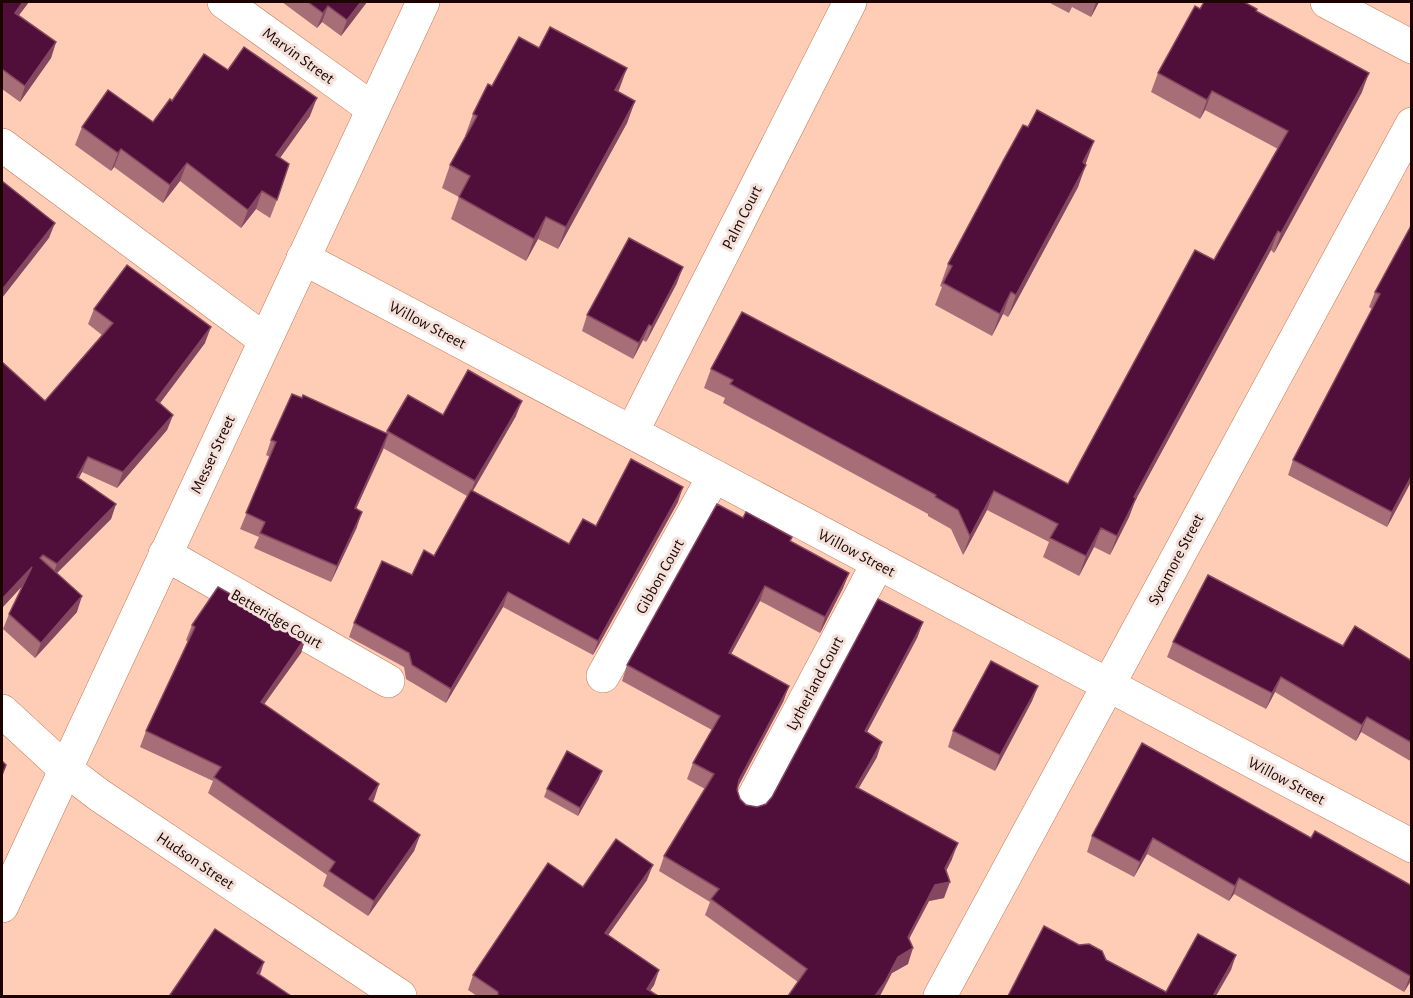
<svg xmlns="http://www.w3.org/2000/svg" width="1413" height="998" viewBox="0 0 1413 998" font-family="'Alegreya Sans',sans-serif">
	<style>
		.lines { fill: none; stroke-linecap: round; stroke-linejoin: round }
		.street-casing { stroke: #c27653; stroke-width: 34 }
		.secondary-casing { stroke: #c27653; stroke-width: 34 }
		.street { stroke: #fff; stroke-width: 33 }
		.secondary { stroke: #fff; stroke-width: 33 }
		.wall { fill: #a86e78 }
		.shaded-wall { fill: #84475f }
		.building { fill: #500e3a; stroke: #84475f; stroke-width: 1.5 }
		.labels { text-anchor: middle; stroke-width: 6; stroke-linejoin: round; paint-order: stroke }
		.street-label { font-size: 16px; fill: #1d0300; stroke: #f3e2db }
	</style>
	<rect width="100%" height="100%" fill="#ffcdb6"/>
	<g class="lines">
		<defs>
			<g id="street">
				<polyline points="224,2 373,109"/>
				<polyline points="1327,2 1412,47"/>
				<polyline points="2,145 265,340"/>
				<polyline points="303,258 1412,846"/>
				<polyline points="632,432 850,2"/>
				<polyline points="165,554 388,681"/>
				<polyline points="603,676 714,476"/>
				<polyline points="2,711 65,769 99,795 400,996"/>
				<polyline points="750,804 878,563"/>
				<polyline points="940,996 1412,124"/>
			</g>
			<polyline id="secondary" points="2,906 423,2"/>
		</defs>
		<use href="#street" class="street-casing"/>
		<use href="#secondary" class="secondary-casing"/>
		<use href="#street" class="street"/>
		<use href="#secondary" class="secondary"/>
	</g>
	<g class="wall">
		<polygon points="2,2 29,2 19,15 56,42 51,58 20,102 2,89"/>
		<polygon points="282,2 367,2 341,36 322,22 317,28"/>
		<polygon points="1048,2 1099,2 1091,17 1072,7 1069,13"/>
		<polygon points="1200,9 1256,11 1362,92 1274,253 1271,250 1135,501 1129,517 1110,555 1094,547 1079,576 1043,557 1049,542 987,510 963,555 951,529 928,516 928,514 723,403 725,398 704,388 711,369 1068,484 1214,260 1278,149 1205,110 1200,119 1151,92 1158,73"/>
		<polygon points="228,70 310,116 280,158 277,200 270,218 256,209 241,228 180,181 163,203 114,167 111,171 75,145 82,127 153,122 172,101"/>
		<polygon points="618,92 635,101 627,123 558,249 538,239 526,261 451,219 459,197 442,188 450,165 466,137 465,136 473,114"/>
		<polygon points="1085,164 1078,187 1008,317 1003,314 992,336 935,305 942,287 940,286 948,264"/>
		<polygon points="1412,224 1412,480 1387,527 1288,475 1293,460 1372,309 1369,307 1375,292"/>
		<polygon points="677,283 646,342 643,340 633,359 582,331 587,315"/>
		<polygon points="94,309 205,343 160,403 173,415 167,430 117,488 82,472 79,478 116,504 111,519 57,573 77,612 35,658 3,629 9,614 22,586 2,608 2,362 45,401 102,335 88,324"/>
		<polygon points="443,415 516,416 473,491 569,544 596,526 678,502 593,655 503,607 446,703 406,679 404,667 349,637 354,623 434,556 467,496 383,448 356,509 357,527 331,582 254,548 259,537 240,529 270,457 266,455 271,440 386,433 387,431"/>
		<polygon points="743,518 790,541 849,573 843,588 820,633 760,601 731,654 789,686 783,702 737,788 740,799 746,805 757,807 766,804 923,622 917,638 867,732 877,757 858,789 952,859 946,871 944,898 929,901 909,939 908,964 892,973 798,982 705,915 710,902 659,871 664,856 705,789 687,779 693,763 712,730 622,681 627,665"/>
		<polygon points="192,625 306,637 301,653 264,704 379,784 372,802 420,835 414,851 368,916 323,886 327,875 208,793 213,781 140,747 146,731 188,642 186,640"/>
		<polygon points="1173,642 1343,646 1412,661 1412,762 1361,732 1356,741 1275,692 1266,709 1167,657"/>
		<polygon points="1038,686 1032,701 995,771 948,747 953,731"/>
		<polygon points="599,779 578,816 544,797 547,789"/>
		<polygon points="1092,836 1311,838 1412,886 1412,979 1404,992 1234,894 1229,901 1147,854 1134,877 1087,852"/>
		<polygon points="647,880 608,935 659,970 654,985 650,991 658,996 477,996 468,990 473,975 583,887"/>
	</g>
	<g class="shaded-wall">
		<polygon points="23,2 29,2 9,28 15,13"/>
		<polygon points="361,2 367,2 341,36 347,20"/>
		<polygon points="1096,2 1099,2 1091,17"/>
		<polygon points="328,6 322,22 317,28 323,13"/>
		<polygon points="56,42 51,58 20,102 25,86"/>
		<polygon points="627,68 619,90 607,112 615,90"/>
		<polygon points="1369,73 1362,92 1274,253 1281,233"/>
		<polygon points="1212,91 1205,110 1200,119 1207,100"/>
		<polygon points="317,98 310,116 269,173 276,155"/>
		<polygon points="635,101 627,123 558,249 566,227"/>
		<polygon points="1094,141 1086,163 1075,184 1083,162"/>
		<polygon points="121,149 114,167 111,171 118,153"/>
		<polygon points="187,163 180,181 163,203 170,185"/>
		<polygon points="1086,165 1078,187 1008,317 1016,295"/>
		<polygon points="262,191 256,209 241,228 248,210"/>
		<polygon points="546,217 538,239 526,261 534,239"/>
		<polygon points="55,223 49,238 2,298 2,290"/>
		<polygon points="1278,231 1271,250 1135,501 1129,517 1110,555 1117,536 1134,497"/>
		<polygon points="683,267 677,283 646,342 652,326"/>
		<polygon points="1011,292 1003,314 992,336 1000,314"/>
		<polygon points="649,325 643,340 633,359 639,343"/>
		<polygon points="211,327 205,343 151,415 156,400"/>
		<polygon points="522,401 516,416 469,497 475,481"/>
		<polygon points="173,415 167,430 117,488 123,472"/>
		<polygon points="388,434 383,450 349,524 355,508"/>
		<polygon points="88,457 82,472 71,492 77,477"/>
		<polygon points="1412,475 1412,480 1387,527 1392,512"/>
		<polygon points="683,487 678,502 593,655 598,641"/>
		<polygon points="994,491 987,510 963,555 970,536"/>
		<polygon points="116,504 111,519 51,579 57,564"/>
		<polygon points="362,512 357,527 331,582 337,566"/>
		<polygon points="1101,528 1094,547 1079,576 1086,556"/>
		<polygon points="32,567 26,582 2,608 2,599"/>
		<polygon points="849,573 843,588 820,633 825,617"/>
		<polygon points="765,586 760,601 723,669 729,653"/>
		<polygon points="508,592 503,607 446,703 451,689"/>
		<polygon points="82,596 77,612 35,658 41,643"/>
		<polygon points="923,622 917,638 859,747 865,731"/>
		<polygon points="306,637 301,653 255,717 261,702"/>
		<polygon points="1281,677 1275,692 1266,709 1272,693"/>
		<polygon points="789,686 783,702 733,796 739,780"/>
		<polygon points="1038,686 1032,701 995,771 1000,755"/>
		<polygon points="1367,717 1361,732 1356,741 1362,725"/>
		<polygon points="882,742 877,757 850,803 856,787"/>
		<polygon points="602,771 599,779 578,816 580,808"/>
		<polygon points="379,784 374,800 363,815 369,799"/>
		<polygon points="420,835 414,851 368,916 374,901"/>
		<polygon points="1153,838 1147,854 1134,877 1140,862"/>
		<polygon points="958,843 952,859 940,883 945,868"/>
		<polygon points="653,865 647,880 599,948 605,933"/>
		<polygon points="1239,878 1234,894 1229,901 1235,886"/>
		<polygon points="950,882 944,898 929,901 902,952 908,937 935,885"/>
		<polygon points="913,948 908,964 892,973 880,996 875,996 898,957"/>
		<polygon points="1236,955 1231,970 1216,996 1213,996"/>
		<polygon points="264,962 259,978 257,973"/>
		<polygon points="659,970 654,985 646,996 647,989"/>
		<polygon points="1412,973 1412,979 1404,992 1410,976"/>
	</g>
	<g class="building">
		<polygon points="2,2 23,2 15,13 56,42 25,86 2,69"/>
		<polygon points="308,2 361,2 347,20 328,6 323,13"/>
		<polygon points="1204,2 1244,2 1257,9 1256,11 1369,73 1281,233 1278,231 1134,497 1136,498 1117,536 1101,528 1086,556 1050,538 1058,524 994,491 970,536 958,510 935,497 936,495 730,384 733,380 711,369 742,312 1068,484 1195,250 1214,260 1288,131 1212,91 1207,100 1158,73 1195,6 1200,9"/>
		<polygon points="550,27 627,68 615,90 635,101 566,227 546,217 534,239 459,197 470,176 450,165 477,116 473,114 488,84 492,86 519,37 539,48"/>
		<polygon points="244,47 317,98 276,155 289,164 277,200 262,191 248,210 187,163 170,185 121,149 118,153 82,127 108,90 153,122 170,99 172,101 204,54 228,70"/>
		<polygon points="1037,110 1094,141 1083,162 1086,165 1016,295 1011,292 1000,314 943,283 952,266 948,264 1003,161 1023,125 1028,127"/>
		<polygon points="2,181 55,223 2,290"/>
		<polygon points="1412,224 1412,475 1392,512 1293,460 1380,294 1375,292"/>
		<polygon points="629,238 683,267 652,326 649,325 639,343 587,315"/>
		<polygon points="127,265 211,327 156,400 173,415 123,472 88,457 77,477 116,504 57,564 43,555 40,558 82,596 41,643 9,614 32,567 2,599 2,362 45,401 113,323 94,309"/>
		<polygon points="468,370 522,401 475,481 387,431 408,395 443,415"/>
		<polygon points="292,394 302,398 303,395 388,434 355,508 362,512 337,566 260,533 265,522 246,513 276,442 271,440"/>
		<polygon points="631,459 683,487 598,641 508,592 451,689 412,665 409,653 354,623 382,561 412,575 424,550 434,556 471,490 569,544 583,519 596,526"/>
		<polygon points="717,504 743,518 746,512 792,537 790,541 849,573 825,617 765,586 729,653 789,686 739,780 737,790 740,799 746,805 757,807 766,804 772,797 878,599 923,622 865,731 882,742 856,787 958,843 945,868 950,882 935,885 908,937 913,948 898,957 885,982 875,996 788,996 807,969 711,899 719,889 664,856 714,774 693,763 720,716 627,665"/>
		<polygon points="1208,575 1343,646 1355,626 1412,661 1412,743 1367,717 1362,725 1281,677 1272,693 1173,642"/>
		<polygon points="218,587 306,637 261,702 379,784 369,799 420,835 374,901 329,871 335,862 214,777 221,767 146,731 195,627 192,625"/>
		<polygon points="991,661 1038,686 1000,755 953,731"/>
		<polygon points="1142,743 1311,838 1315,831 1412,886 1412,973 1410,976 1239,878 1235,886 1153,838 1140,862 1092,836"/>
		<polygon points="567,751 602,771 580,808 547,789"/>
		<polygon points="2,761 6,765 2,775"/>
		<polygon points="616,839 653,865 605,933 659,970 647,989 658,996 498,996 498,992 473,975 548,863 583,887"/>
		<polygon points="1044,926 1079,945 1089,944 1102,951 1106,960 1166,992 1198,934 1236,955 1213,996 1008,996"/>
		<polygon points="215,929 264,962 257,973 291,996 172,996 170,995"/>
	</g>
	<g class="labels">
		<g class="street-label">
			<text transform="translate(299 55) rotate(36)" y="6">Marvin Street</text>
			<text transform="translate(741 217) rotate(-63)" y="6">Palm Court</text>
			<text transform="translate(428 324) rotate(28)" y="6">Willow Street</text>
			<text transform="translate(212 454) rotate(-65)" y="6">Messer Street</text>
			<text transform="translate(857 552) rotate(28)" y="6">Willow Street</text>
			<text transform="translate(1175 559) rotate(-62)" y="6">Sycamore Street</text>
			<text transform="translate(659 576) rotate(-61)" y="6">Gibbon Court</text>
			<text transform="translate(277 618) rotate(30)" y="6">Betteridge Court</text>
			<text transform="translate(814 683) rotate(-62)" y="6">Lytherland Court</text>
			<text transform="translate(1287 780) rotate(28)" y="6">Willow Street</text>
			<text transform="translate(196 860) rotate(34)" y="6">Hudson Street</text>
		</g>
	</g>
	<rect width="1413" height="998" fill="none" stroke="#1d0300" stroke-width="6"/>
</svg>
